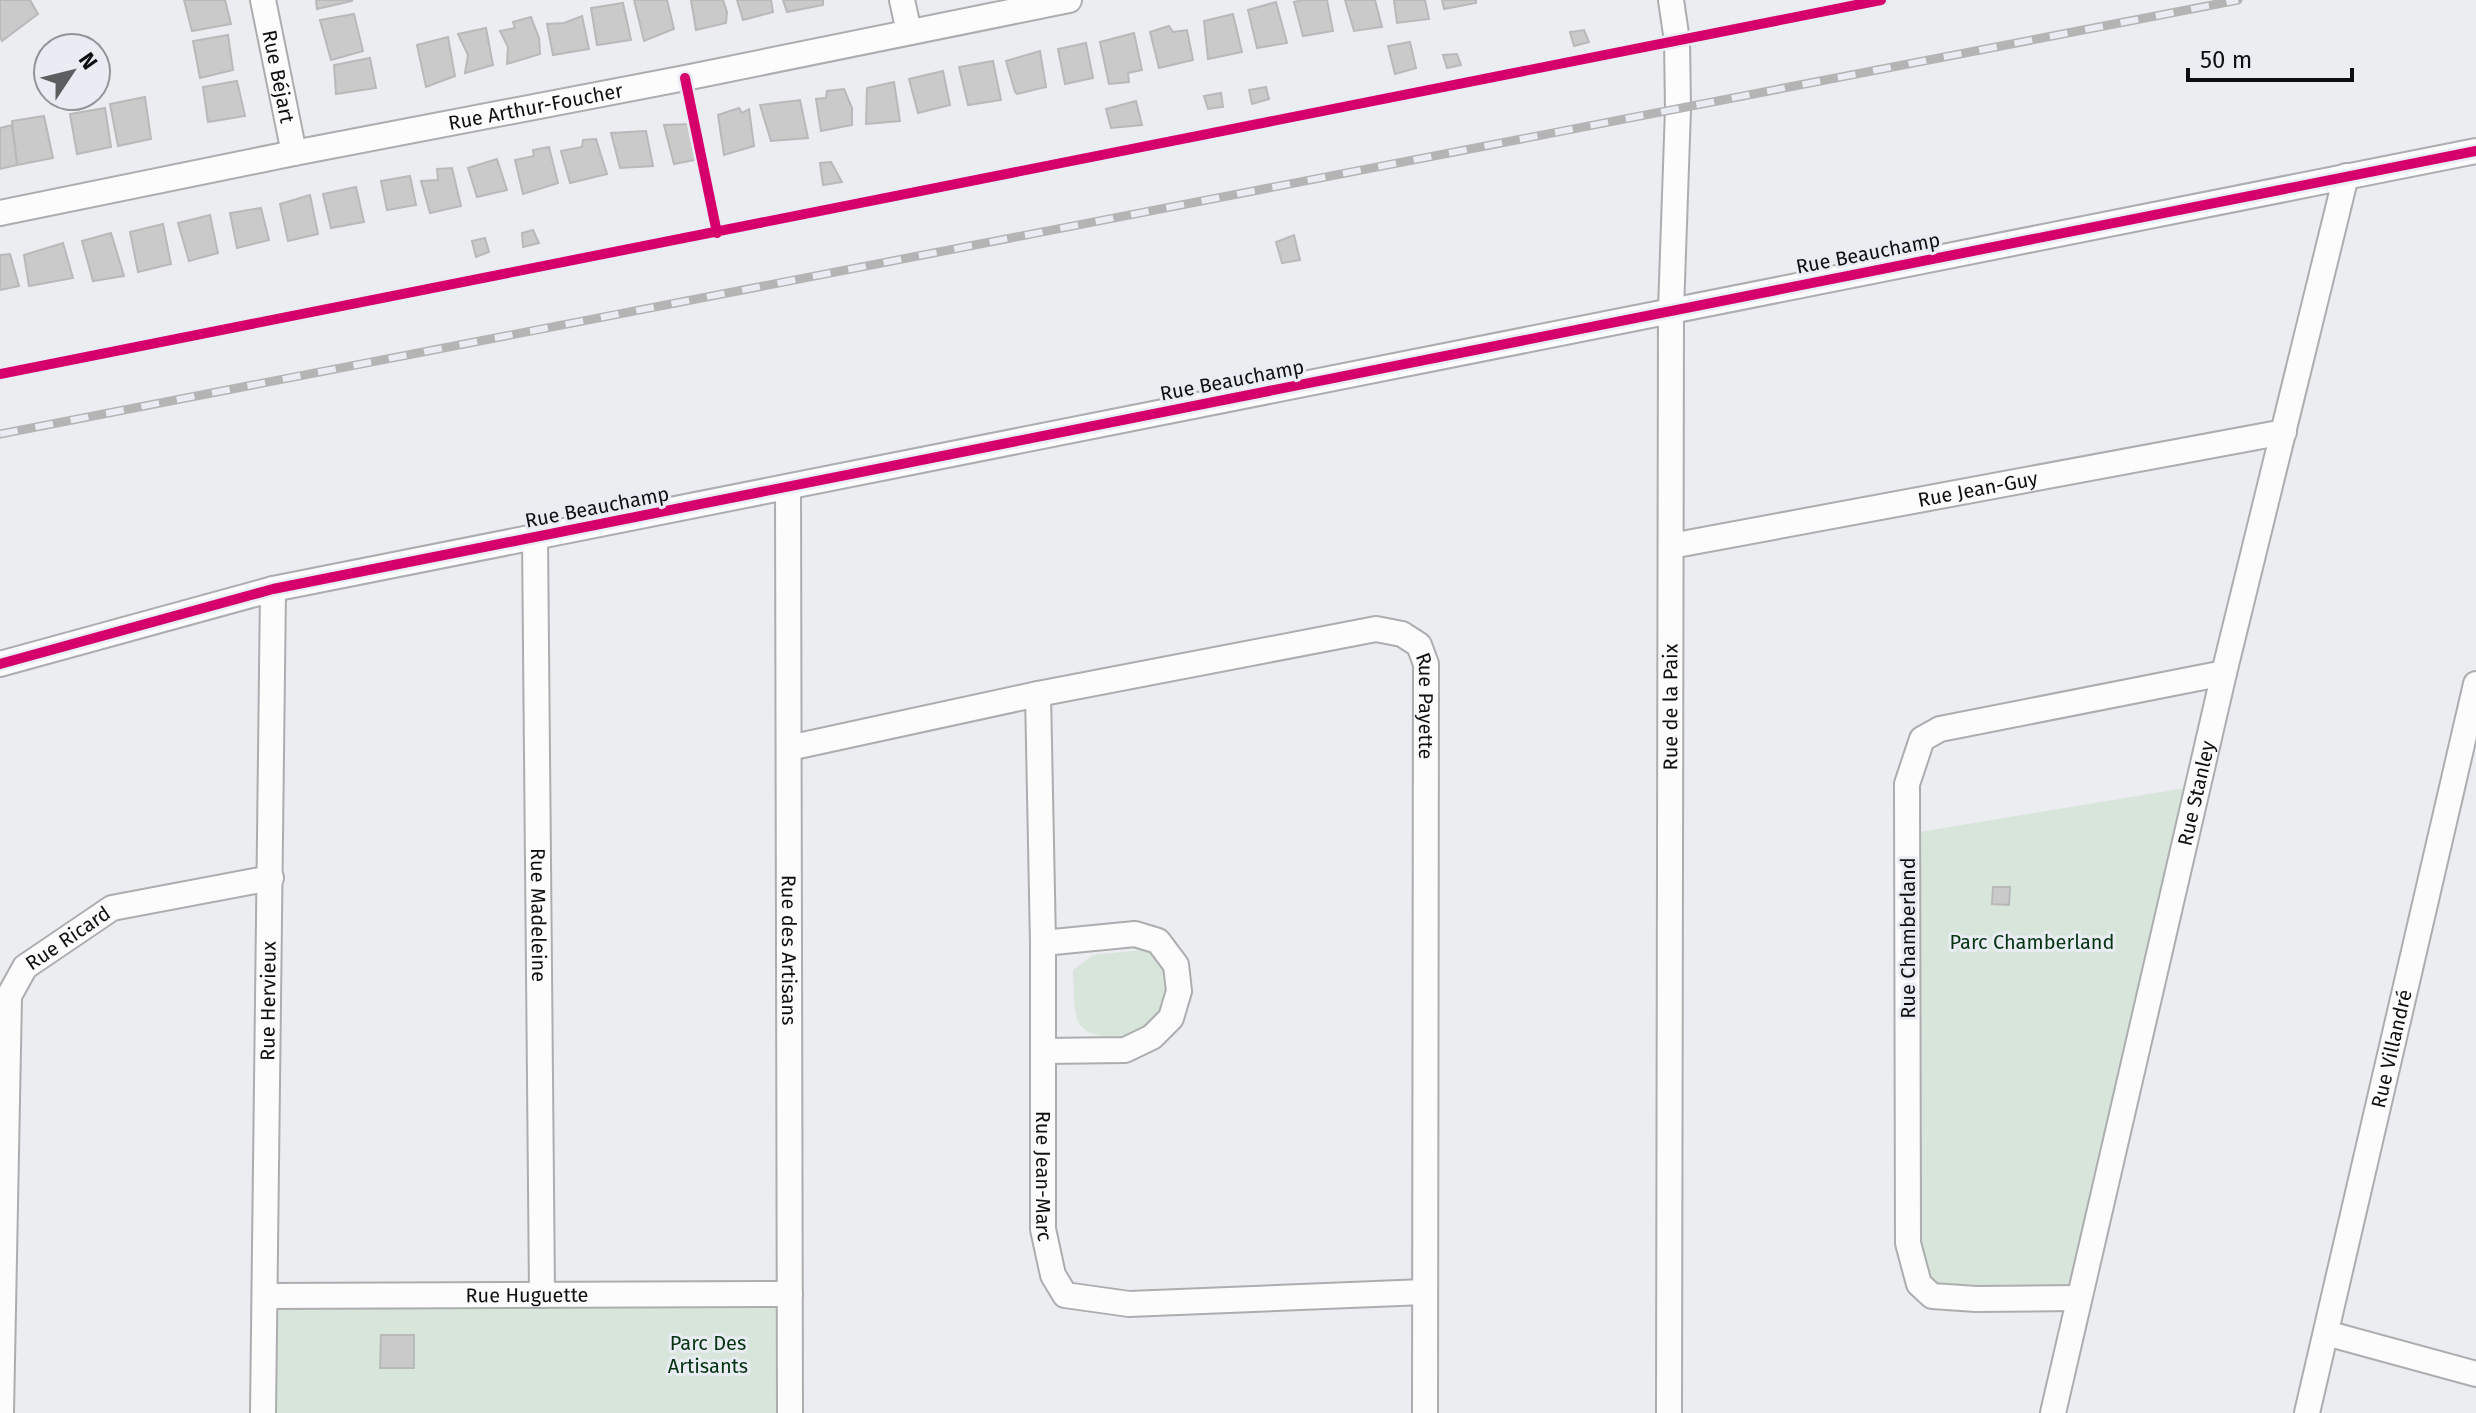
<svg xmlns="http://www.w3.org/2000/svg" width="2476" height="1413" viewBox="0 0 2476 1413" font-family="'Fira Sans',sans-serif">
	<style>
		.green { fill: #d8e5db }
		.building { fill: #cacacb; stroke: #b9b9ba; stroke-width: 2 }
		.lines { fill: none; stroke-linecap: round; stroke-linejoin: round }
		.street-casing { stroke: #acadaf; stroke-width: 28 }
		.street { stroke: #fcfcfd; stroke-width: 24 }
		.rail-casing { stroke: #b4b4b4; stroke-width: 9 }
		.rail { stroke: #e9ecf2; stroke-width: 6; stroke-dasharray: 18; stroke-linecap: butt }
		.cycleway-casing { stroke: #e9ecf2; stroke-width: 15 }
		.cycleway { stroke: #d6006c; stroke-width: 10 }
		.labels { text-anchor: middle; stroke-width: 6; stroke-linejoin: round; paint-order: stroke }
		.street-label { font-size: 20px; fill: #0e0f11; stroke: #e9ecf2 }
		.park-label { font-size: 20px; fill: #033310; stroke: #e9ecf2 }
	</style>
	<rect width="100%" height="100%" fill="#ebedf0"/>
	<g class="green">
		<polygon points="2198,786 2078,1299 1919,1283 1907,834"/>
		<path d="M1151 949 1167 963 1173 996 1152 1032C1129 1034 1082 1047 1076 1014 1073 1000 1074 984 1073 970L1093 955Z"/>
		<polygon points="789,1294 789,1413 263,1413 264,1296"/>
	</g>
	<g class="building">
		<polygon points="0,0 30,0 38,14 2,41 0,37"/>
		<polygon points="184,0 225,0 231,24 192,31"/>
		<polygon points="316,0 352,0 352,1 317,9"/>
		<polygon points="634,0 667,0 674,29 644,41"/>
		<polygon points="691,0 723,0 727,12 726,23 696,30"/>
		<polygon points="737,0 771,0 773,12 743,20"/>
		<polygon points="783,0 823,0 823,5 787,12"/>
		<polygon points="1302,0 1327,0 1333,31 1303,36 1294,2"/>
		<polygon points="1345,0 1375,0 1382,27 1354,31"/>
		<polygon points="1394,0 1425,0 1429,19 1397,23"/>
		<polygon points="1442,0 1476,0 1476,3 1444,9"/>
		<polygon points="1276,2 1287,43 1257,48 1248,10"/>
		<polygon points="623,3 631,40 597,45 591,8"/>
		<polygon points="354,14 363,51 331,60 320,20"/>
		<polygon points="1233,14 1242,52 1208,59 1204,21"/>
		<polygon points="582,16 589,49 553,55 547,24 564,23"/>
		<polygon points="531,17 539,38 540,54 507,64 508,47 500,31 515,28 513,22"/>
		<polygon points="1169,26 1173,32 1187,30 1193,60 1159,68 1150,32"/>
		<polygon points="486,28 493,65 465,73 468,55 458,34"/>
		<polygon points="1584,30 1589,42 1574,46 1570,32"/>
		<polygon points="1134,33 1142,70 1128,73 1129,82 1109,84 1100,42"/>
		<polygon points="228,35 233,70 200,78 193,41"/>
		<polygon points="448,37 455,76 426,87 417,45"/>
		<polygon points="1410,42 1416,68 1395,74 1388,46"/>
		<polygon points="1086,43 1093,78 1065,84 1058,49"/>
		<polygon points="1040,51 1046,87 1017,94 1015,92 1006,61"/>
		<polygon points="1457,54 1461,65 1447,68 1443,55"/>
		<polygon points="370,58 376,88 336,94 334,65"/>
		<polygon points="993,61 1001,100 968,105 959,67"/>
		<polygon points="943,71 950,105 918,113 909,79"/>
		<polygon points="237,81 245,116 208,122 203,87"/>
		<polygon points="894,82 900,121 866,124 867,88"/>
		<polygon points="1266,87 1269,99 1252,104 1249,90"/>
		<polygon points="844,89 852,108 852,125 821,131 816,99 826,98 827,91"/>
		<polygon points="1221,93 1223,107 1208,109 1204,96"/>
		<polygon points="145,97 151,139 118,146 110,104"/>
		<polygon points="800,100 808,138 771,141 760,105"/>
		<polygon points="1136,101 1142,125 1111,128 1106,109"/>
		<polygon points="105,108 111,147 77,154 70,114"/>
		<polygon points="739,108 742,113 749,109 754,146 724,155 718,115"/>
		<polygon points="44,116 53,158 17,165 12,121"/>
		<polygon points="692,124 700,159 674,164 664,125"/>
		<polygon points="12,125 17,165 0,169 0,128"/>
		<polygon points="646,131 653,166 620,168 611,133"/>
		<polygon points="596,139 607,174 570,183 561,151 582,147 583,140"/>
		<polygon points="549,147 558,183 523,194 515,160 534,156 533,150"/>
		<polygon points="497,159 507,190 477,197 468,168"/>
		<polygon points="831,162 842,182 823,185 820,163"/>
		<polygon points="452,168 461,206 430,213 421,181 438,180 437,169"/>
		<polygon points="410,176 416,205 387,210 381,181"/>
		<polygon points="356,187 364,222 331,228 323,194"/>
		<polygon points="310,195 318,234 288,241 280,204"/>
		<polygon points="261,208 269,240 237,248 230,213"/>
		<polygon points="210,215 218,253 189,261 178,223"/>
		<polygon points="163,224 171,264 138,272 130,232"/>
		<polygon points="533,230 539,243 523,247 522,233"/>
		<polygon points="111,233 124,276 93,281 82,241"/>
		<polygon points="1294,235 1300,260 1282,263 1276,242"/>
		<polygon points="485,238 489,252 476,257 472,241"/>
		<polygon points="63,243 73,278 29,286 24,255"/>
		<polygon points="10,254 19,286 0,290 0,255"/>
		<polygon points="1993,887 2010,887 2009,905 1992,904"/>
		<polygon points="381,1335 414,1335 414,1368 380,1368"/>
	</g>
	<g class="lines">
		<defs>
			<g id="street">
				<path id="s1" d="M263 0 294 153"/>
				<polyline points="902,0 909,32"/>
				<path id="s2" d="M0 213 294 153 685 78 1069 0"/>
				<path id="s3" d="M788 488 790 1413"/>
				<path id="s4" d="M535 537 542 1295"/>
				<path id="s5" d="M1671 546 2284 432"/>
				<polyline points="0,664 273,589 2476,151"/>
				<path id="s6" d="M1038 694 1043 943V1229L1053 1275 1065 1295 1129 1304 1424 1292"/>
				<path id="s7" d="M789 748 1038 694 1376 629 1402 634 1419 645 1426 664 1425 1413"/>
				<polyline points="1043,943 1135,934 1158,941 1176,965 1179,991 1171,1018 1152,1037 1125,1050 1043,1051"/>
				<path id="s8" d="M265 1296 790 1294"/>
				<polyline points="2079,1298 1976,1299 1932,1296 1919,1284 1908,1243 1907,784 1922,739 1940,729 2224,673"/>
				<polyline points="2326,1333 2476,1374"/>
				<path id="s9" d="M1 1413 9 996 25 967 112 908 271 878"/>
				<path id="s10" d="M263 1413 273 589"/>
				<path id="s11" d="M1669 1413 1671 310 1678 109 1677 41 1671 0"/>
				<path id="s12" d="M2053 1413 2224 673 2346 176"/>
				<path id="s13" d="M2307 1413 2476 684"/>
			</g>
		</defs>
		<use href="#street" class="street-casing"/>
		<use href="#street" class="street"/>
		<defs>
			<polyline id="rail" points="0,434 2238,0"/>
		</defs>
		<use href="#rail" class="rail-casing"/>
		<use href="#rail" class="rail"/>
		<defs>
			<g id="cycleway">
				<polyline points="685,78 717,233"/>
				<polyline points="0,374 1881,0"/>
				<polyline points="0,664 273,589 2476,151"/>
			</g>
		</defs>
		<use href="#cycleway" class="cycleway-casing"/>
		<use href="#cycleway" class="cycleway"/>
	</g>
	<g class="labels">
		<g class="street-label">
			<text dy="7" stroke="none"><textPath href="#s1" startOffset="78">Rue Béjart</textPath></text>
			<text dy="7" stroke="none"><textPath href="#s2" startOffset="546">Rue Arthur-Foucher</textPath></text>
			<text transform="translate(1868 253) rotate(-11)" y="7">Rue Beauchamp</text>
			<text transform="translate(1232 380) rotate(-11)" y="7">Rue Beauchamp</text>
			<text dy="7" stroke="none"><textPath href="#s5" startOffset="312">Rue Jean-Guy</textPath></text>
			<text transform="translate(597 507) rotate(-11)" y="7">Rue Beauchamp</text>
			<text dy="7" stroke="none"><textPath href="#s7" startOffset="708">Rue Payette</textPath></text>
			<text dy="7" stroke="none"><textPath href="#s11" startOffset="706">Rue de la Paix</textPath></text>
			<text dy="7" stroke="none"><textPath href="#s12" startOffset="636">Rue Stanley</textPath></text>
			<text dy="7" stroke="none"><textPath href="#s4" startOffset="378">Rue Madeleine</textPath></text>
			<text transform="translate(1908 938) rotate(-90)" y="7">Rue Chamberland</text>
			<text dy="7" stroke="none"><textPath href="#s9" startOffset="502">Rue Ricard</textPath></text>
			<text dy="7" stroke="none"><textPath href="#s3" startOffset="462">Rue des Artisans</textPath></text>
			<text dy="7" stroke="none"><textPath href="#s10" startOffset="412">Rue Hervieux</textPath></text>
			<text dy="7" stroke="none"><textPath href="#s13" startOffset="374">Rue Villandré</textPath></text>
			<text dy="7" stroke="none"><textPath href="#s6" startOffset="482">Rue Jean-Marc</textPath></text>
			<text dy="7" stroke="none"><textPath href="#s8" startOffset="262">Rue Huguette</textPath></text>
		</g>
		<g class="park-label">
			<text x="2032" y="949">Parc Chamberland</text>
			<text x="708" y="1350">Parc Des<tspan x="708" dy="23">Artisants</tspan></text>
		</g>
	</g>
	<g transform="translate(72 72) rotate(55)"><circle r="38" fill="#e9ecf2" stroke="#919498" stroke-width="2"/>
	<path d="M0-6L14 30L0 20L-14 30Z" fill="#5b5d5f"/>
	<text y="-12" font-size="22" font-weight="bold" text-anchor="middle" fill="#0e0f11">N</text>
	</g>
	<path d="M2188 68v12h164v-12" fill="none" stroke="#0e0f11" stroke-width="4"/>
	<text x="2200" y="68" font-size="24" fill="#0e0f11" stroke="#e9ecf2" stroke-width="6" paint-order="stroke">50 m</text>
</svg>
